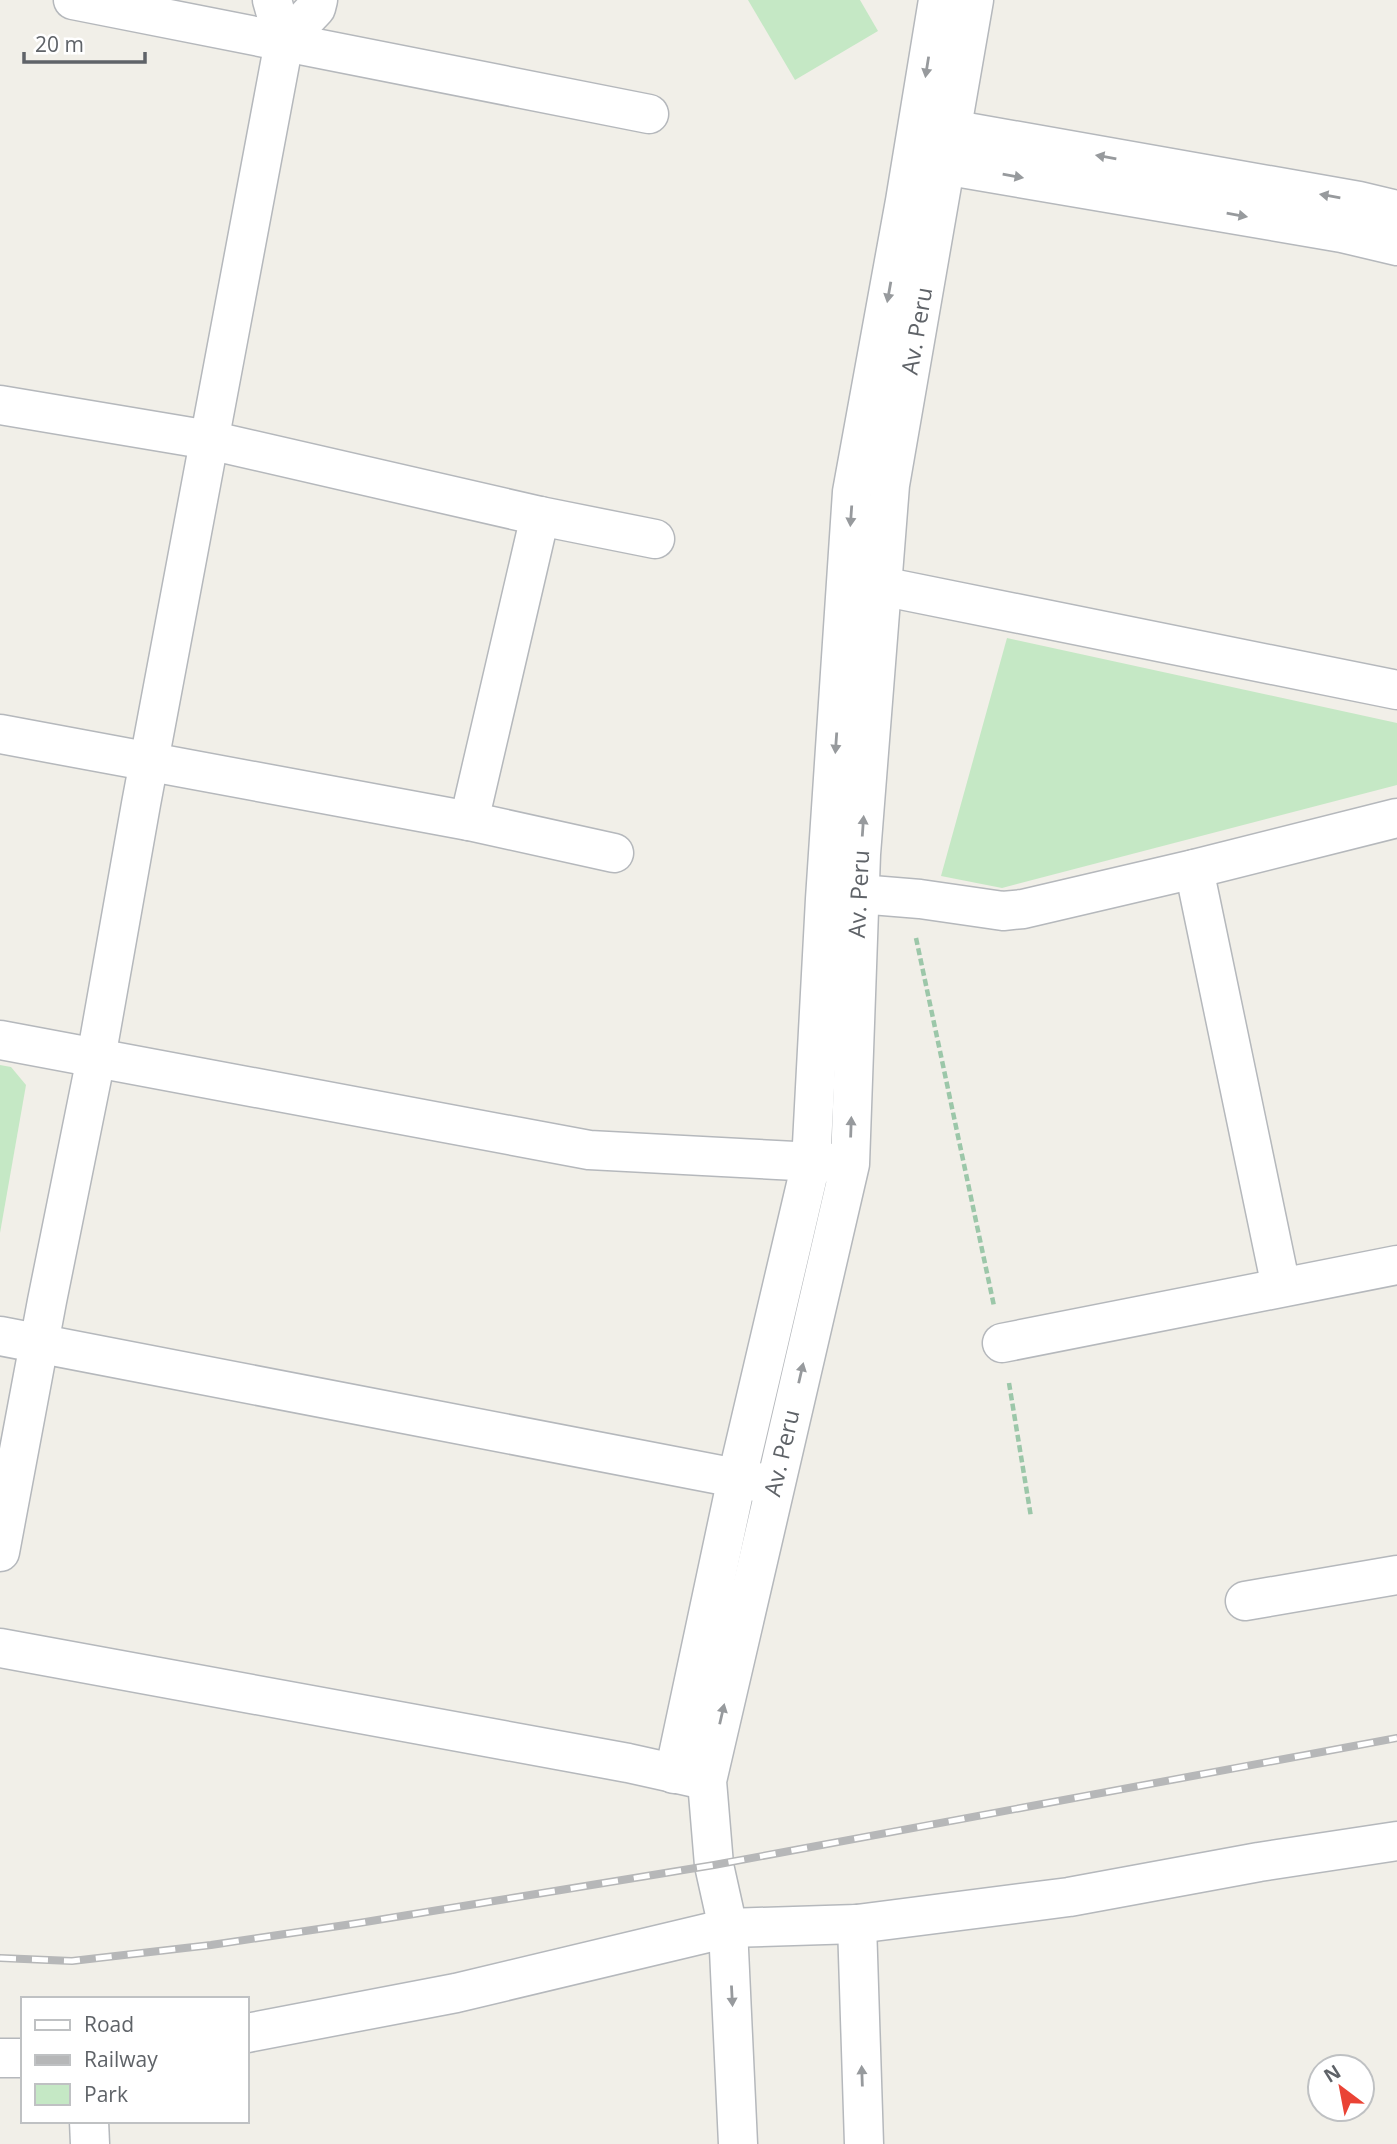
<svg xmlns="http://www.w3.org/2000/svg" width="1397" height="2144" viewBox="0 0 1397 2144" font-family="'Open Sans',sans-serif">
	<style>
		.green { fill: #c5e8c5 }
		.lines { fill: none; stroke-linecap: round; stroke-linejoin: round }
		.minor-casing { stroke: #b5b8bc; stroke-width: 41 }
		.path { stroke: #9cc7a9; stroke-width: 4.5; stroke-dasharray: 7 3.5; stroke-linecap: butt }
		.minor { stroke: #fff; stroke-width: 38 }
		.rail-casing { stroke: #b6b7b8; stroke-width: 8 }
		.rail { stroke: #fff; stroke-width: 5; stroke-dasharray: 16; stroke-linecap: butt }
		.oneway { fill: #979a9d }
		.labels { text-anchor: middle; stroke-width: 6; stroke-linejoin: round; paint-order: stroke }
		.street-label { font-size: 23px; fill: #5f6368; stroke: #fff }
	</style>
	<rect width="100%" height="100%" fill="#f1efe8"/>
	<g class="green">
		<polygon points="748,0 860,0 878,31 795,80"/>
		<polygon points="1007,638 1397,723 1397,785 1002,888 941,876"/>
		<polygon points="0,1065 11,1067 26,1085 0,1233"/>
	</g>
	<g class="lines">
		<defs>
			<g id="minor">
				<polyline points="73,0 649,114"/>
				<polyline points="284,42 316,8 318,0"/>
				<polyline points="927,125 1359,201 1397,210"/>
				<polyline points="920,161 1342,233 1397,246"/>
				<polyline points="0,405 209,440 540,516 655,539"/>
				<polyline points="881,586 1397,690"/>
				<polyline points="0,734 469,821 614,853"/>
				<polyline points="469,821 540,516"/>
				<polyline points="1194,869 1281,1287"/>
				<polyline points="859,894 920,899 1003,911 1023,909 1194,869 1397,818"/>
				<polyline points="0,1040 589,1150 834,1163"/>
				<polyline points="0,1336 762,1483"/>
				<polyline points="1002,1343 1397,1265"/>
				<polyline points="0,1552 47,1301 96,1058 141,804 284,42 272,0"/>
				<polyline points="1245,1601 1397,1575"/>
				<polyline points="0,1648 628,1763 700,1779"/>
				<polyline points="674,1774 737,1478 811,1163 825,899 852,492 905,201 938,0"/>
				<polyline points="857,1924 864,2144"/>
				<polyline points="247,2033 456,1993 728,1928 857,1924 1069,1897 1259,1862 1397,1841"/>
				<polyline points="0,2058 23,2058"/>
				<polyline points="89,2121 90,2144"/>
				<polyline points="738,2144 728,1928 714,1865 707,1781 850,1164 861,854 890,485 974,0"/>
			</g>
		</defs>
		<use href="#minor" class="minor-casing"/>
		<g class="path">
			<polyline points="916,938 994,1306"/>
			<polyline points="1009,1383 1031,1517"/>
		</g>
		<use href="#minor" class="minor"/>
		<defs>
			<polyline id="rail" points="0,1958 72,1961 211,1945 359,1923 714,1865 1397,1738"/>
		</defs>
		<use href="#rail" class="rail-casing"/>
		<use href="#rail" class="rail"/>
	</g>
	<defs><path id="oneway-solid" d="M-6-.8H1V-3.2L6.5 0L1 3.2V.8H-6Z" transform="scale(1.75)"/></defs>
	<g class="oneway">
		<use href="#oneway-solid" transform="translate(927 67) rotate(99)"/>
		<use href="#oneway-solid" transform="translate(1106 157) rotate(-170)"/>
		<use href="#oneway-solid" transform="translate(1013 176) rotate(10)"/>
		<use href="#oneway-solid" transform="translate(1330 196) rotate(-170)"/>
		<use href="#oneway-solid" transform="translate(1237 215) rotate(10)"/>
		<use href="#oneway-solid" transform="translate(889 292) rotate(100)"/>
		<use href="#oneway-solid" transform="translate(851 516) rotate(94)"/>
		<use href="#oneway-solid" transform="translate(836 743) rotate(94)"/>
		<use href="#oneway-solid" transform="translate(863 826) rotate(-86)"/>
		<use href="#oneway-solid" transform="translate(851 1127) rotate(-88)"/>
		<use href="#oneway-solid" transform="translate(801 1373) rotate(-77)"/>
		<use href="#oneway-solid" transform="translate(722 1714) rotate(-77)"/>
		<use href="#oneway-solid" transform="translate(732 1996) rotate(87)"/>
		<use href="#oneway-solid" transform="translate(862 2076) rotate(-92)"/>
	</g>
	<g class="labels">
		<g class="street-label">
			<text transform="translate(917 331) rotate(-80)" y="8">Av. Peru</text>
			<text transform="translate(859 894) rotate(-87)" y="8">Av. Peru</text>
			<text transform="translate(782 1453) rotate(-77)" y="8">Av. Peru</text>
		</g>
	</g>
	<rect x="21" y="1997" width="228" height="126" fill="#ffffff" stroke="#bfc1c3" stroke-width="2"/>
	<rect x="35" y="2020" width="35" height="10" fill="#ffffff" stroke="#bfc1c3" stroke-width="2"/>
	<text x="84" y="2032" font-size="21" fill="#5f6368">Road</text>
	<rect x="35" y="2055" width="35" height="10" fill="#b6b7b8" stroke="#bfc1c3" stroke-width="2"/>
	<text x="84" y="2067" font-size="21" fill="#5f6368">Railway</text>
	<rect x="35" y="2084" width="35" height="21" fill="#c5e8c5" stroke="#bfc1c3" stroke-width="2"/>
	<text x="84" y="2102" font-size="21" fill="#5f6368">Park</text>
	<g transform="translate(1341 2088) rotate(328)"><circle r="33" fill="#ffffff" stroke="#bfc1c3" stroke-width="2"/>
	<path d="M0-5L12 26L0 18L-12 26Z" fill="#ea4335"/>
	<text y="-10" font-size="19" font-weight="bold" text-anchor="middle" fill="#5f6368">N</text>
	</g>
	<path d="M24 52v10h121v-10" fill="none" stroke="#5f6368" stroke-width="3.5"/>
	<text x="35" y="52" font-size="21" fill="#5f6368" stroke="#ffffff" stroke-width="5" paint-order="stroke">20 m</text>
</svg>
